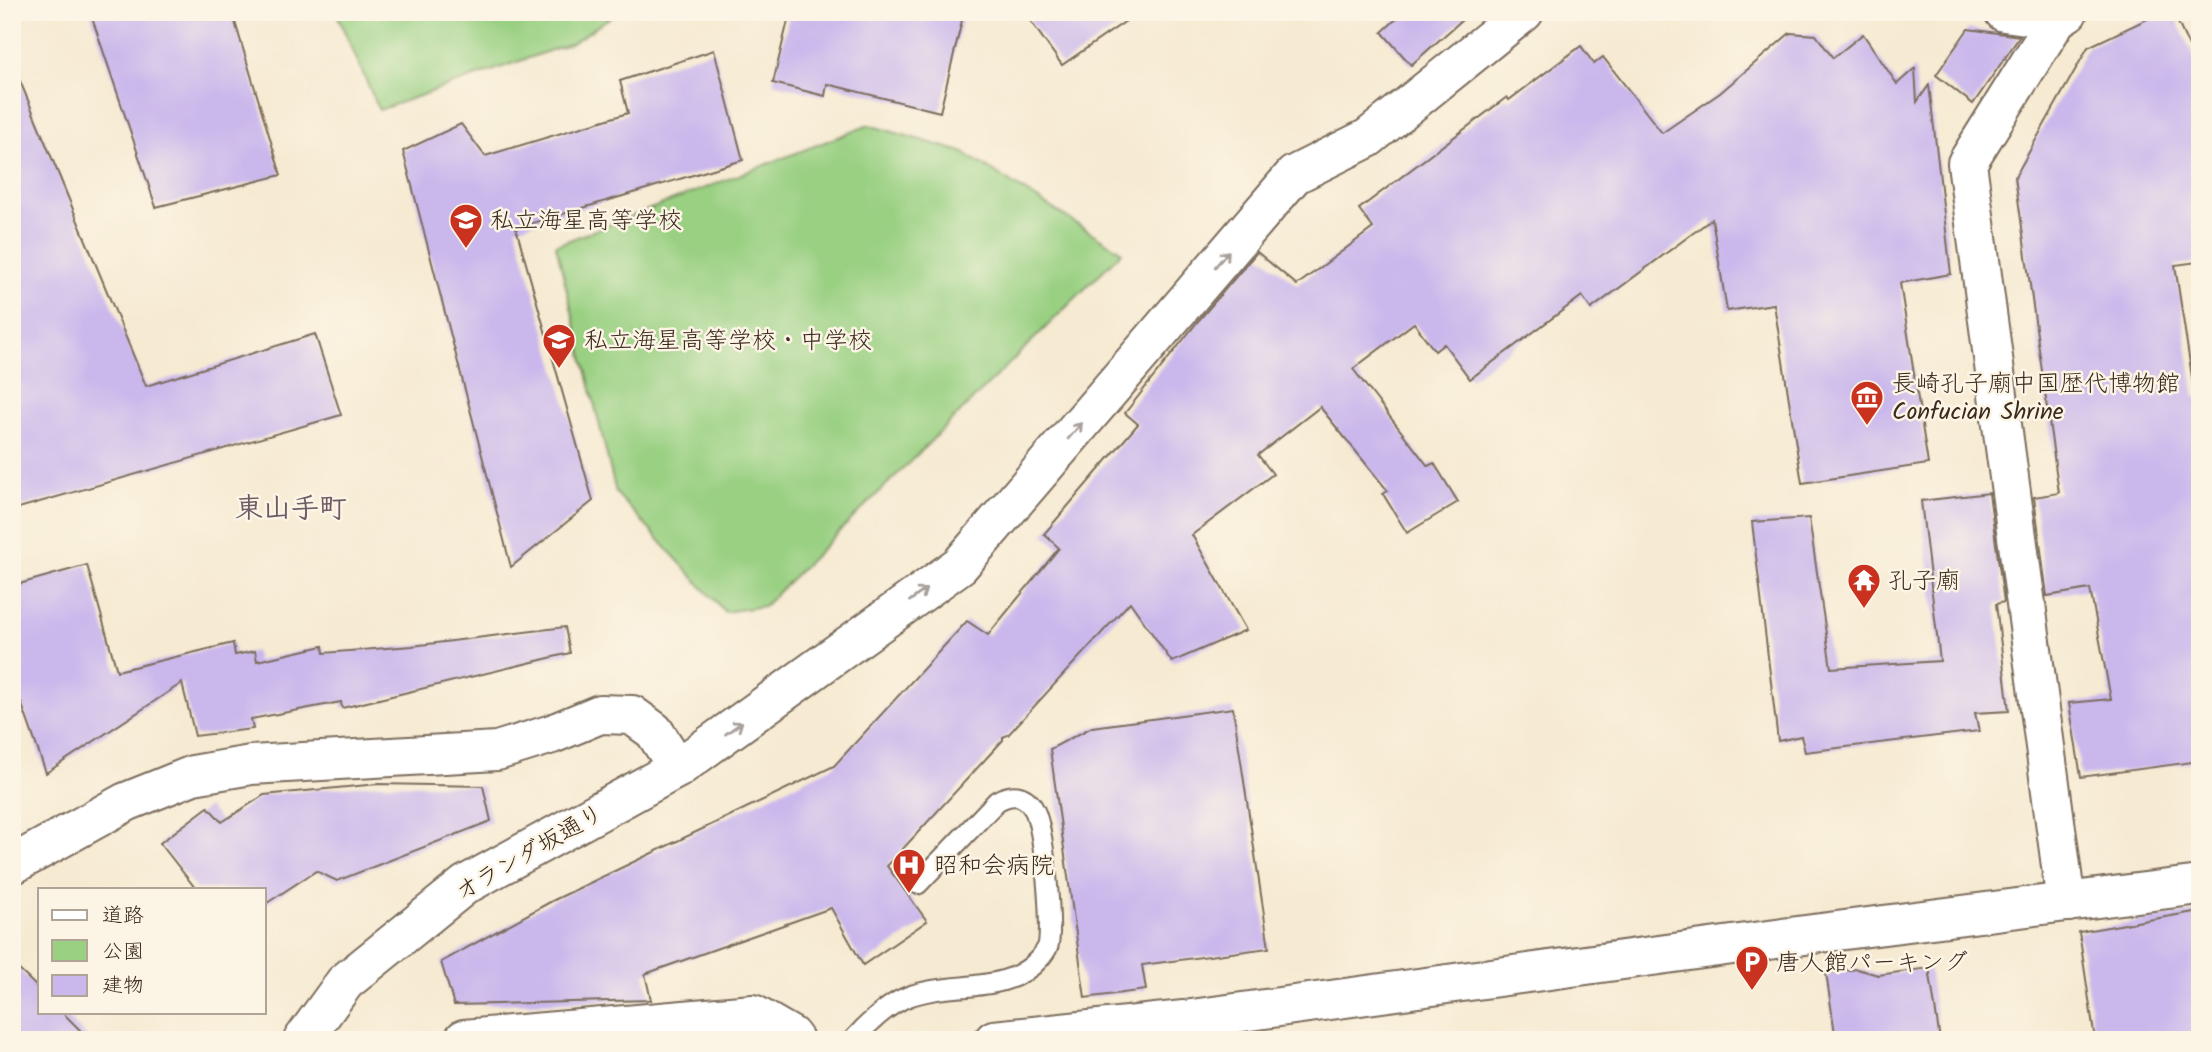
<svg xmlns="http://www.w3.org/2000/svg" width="2212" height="1052" viewBox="0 0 2212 1052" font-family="Kalam,'Klee One',sans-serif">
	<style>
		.green { fill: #99d082; stroke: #6a7d50; stroke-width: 2 }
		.building { fill: #cab8ec }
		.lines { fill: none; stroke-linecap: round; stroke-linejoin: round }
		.service-casing { stroke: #7c6d5d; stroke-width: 23 }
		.minor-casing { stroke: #7c6d5d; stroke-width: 42 }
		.tertiary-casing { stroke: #7c6d5d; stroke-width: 42 }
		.service { stroke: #fff; stroke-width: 19 }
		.minor { stroke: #fff; stroke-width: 38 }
		.tertiary { stroke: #fff; stroke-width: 38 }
		.oneway { stroke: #a79f9a }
		.labels { text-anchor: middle; stroke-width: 5; stroke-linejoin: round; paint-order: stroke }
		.poi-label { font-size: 24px; fill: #3b2a1e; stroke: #fcf5e5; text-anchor: start }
		.street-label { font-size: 24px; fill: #3b2a1e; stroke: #fcf5e5 }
		.quarter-label { font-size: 28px; font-weight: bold; fill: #6d5c66; stroke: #fcf5e5 }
	</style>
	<rect width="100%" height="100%" fill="#fcf5e5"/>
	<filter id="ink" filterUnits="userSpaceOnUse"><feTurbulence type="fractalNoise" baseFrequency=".0143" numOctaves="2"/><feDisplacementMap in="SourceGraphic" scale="14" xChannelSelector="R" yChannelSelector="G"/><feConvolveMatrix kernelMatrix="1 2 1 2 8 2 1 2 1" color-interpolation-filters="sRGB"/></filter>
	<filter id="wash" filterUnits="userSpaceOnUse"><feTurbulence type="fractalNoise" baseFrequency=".00686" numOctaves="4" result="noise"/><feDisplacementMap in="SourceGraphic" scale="28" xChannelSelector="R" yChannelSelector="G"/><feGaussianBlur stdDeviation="1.57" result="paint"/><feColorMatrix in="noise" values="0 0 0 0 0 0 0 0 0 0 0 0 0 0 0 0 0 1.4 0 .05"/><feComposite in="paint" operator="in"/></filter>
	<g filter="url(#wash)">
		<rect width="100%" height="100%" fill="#f6ead2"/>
		<g class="green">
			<polygon points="336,12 618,12 572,43 379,110"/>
			<polygon points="869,125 962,152 1122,252 764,606 725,612 616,493 556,245"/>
		</g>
		<g id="blocks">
			<g class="building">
				<polygon points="90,12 232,12 281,175 156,207"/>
				<polygon points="790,12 964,12 940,112 827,84 825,96 773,83"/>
				<polygon points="1024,12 1139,12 1062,65"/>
				<polygon points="1404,12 1471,12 1411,65 1382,32"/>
				<polygon points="2162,12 2173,12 2200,70 2200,212 2193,213 2198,262 2175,265 2195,397 2200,398 2200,761 2081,777 2069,703 2111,699 2090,589 2047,596 2034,497 2059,493 2015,177 2088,47"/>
				<polygon points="1968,29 2020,36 1973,104 1936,75"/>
				<polygon points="1790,33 1816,35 1833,58 1863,34 1897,84 1915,68 1917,102 1929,85 1951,274 1900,283 1928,464 1802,483 1774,304 1727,311 1712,219 1591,309 1582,296 1470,379 1444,344 1435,351 1414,323 1353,369 1428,466 1434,463 1458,502 1407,533 1383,494 1388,491 1320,407 1258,455 1273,474 1192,535 1246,630 1172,662 1130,602 1008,735 1003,737 1003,740 887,866 927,921 863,965 831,908 645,974 651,1000 454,1005 441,962 552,901 834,766 967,621 988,635 1059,548 1044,534 1138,424 1125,413 1199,320 1257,252 1297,285 1373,228 1359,209 1507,97 1509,100 1581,46 1594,64 1603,57 1662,133 1720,93"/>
				<polygon points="714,50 743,160 516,228 593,501 511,567 403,151 461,124 485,156 628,113 620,81"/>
				<polygon points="13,64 146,386 315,334 341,415 12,510"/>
				<polygon points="1989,493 2004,602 1996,604 2009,711 1975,713 1979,731 1805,752 1801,736 1778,741 1752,522 1809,518 1831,668 1940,661 1921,501"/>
				<polygon points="87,565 117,671 233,643 235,655 255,651 257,661 323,646 324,653 412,646 565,627 570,653 342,708 341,702 251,719 253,729 195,736 182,683 46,773 12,676 12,586"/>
				<polygon points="1233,708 1269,948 1142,965 1146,990 1085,998 1050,749 1092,727"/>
				<polygon points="378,784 483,786 491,821 337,881 316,871 264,905 264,889 196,889 160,843 208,807 222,822 264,795"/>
				<polygon points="2200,911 2200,1040 2095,1040 2079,932"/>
				<polygon points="12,963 40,990 40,1012 62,1012 90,1040 12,1040"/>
				<polygon points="1929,968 1940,1040 1836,1040 1826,973 1857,969 1878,975"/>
			</g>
		</g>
	</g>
	<g filter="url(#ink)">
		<use href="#blocks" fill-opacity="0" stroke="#7c6d5d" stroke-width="2"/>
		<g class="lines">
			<defs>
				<path id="service" d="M853 1040C866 1025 889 1004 907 997 950 980 1006 996 1039 959 1042 956 1047 949 1048 946 1053 927 1044 823 1033 808 1024 793 1011 793 997 801L918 884"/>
				<g id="minor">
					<polyline points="2004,12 2057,19"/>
					<polyline points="2068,12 2057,19 1967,163 2063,881 2068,902"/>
					<polyline points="12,865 126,802 193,775 251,765 497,751 552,734 600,714 632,715 654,731 678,768 960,565 1294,175 1368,138 1524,12"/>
					<polyline points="464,1039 753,1014 791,1036 794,1040"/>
					<polyline points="994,1040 1184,1020 1805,935 2200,885"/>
				</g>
				<polyline id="tertiary" points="303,1040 345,982 465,885 678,768"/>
			</defs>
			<use href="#service" class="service-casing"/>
			<use href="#minor" class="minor-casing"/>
			<use href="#tertiary" class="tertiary-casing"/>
			<use href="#service" class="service"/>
			<use href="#minor" class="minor"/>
			<use href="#tertiary" class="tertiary"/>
		</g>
		<defs><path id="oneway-shaft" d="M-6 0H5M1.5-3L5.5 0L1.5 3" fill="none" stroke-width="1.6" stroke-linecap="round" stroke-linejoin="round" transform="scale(1.75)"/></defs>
		<g class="oneway">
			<use href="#oneway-shaft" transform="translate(1222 259) rotate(-49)"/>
			<use href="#oneway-shaft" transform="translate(1075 431) rotate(-49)"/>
			<use href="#oneway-shaft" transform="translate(918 595) rotate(-36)"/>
			<use href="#oneway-shaft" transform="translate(734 728) rotate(-36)"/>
		</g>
	</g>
	<defs>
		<symbol id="school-pin" viewBox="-11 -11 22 30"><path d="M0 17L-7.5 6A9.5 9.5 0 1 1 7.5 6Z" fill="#c8321e" stroke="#fcf5e5"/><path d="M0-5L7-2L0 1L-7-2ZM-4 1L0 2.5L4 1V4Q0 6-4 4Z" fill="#fff"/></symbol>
		<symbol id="museum-pin" viewBox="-11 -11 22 30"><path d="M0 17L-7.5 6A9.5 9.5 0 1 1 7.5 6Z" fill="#c8321e" stroke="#fcf5e5"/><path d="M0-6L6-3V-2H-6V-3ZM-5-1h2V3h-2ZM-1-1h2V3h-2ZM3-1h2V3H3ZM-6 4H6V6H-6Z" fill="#fff"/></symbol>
		<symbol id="temple-pin" viewBox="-11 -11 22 30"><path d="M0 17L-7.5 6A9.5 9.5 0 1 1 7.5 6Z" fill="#c8321e" stroke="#fcf5e5"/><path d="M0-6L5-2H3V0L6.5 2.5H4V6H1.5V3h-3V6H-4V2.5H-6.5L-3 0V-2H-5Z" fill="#fff"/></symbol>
		<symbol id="hospital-pin" viewBox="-11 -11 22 30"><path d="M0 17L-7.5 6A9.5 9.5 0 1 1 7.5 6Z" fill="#c8321e" stroke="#fcf5e5"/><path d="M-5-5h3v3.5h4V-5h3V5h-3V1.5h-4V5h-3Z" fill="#fff"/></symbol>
		<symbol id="parking-pin" viewBox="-11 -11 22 30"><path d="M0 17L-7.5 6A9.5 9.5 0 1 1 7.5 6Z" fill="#c8321e" stroke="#fcf5e5"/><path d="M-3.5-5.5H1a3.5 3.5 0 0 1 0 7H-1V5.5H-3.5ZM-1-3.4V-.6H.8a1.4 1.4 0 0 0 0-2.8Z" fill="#fff"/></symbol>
	</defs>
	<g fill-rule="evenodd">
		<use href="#school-pin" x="447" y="201" width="38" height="52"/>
		<use href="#school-pin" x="540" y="321" width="38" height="52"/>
		<use href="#museum-pin" x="1848" y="378" width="38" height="52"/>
		<use href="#temple-pin" x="1845" y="561" width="38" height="52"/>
		<use href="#hospital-pin" x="890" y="846" width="38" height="52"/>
		<use href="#parking-pin" x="1733" y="943" width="38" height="52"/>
	</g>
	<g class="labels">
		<g class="poi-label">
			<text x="490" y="228">私立海星高等学校</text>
			<text x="584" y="348">私立海星高等学校・中学校</text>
			<text x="1892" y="391">長崎孔子廟中国歴代博物館<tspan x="1892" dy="28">Confucian Shrine</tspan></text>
			<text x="1888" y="588">孔子廟</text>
			<text x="934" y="873">昭和会病院</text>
			<text x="1776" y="970">唐人館パーキング</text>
		</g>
		<g class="street-label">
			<text transform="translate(529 852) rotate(-30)" y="8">オランダ坂通り</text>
		</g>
		<g class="quarter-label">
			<text x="291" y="517">東山手町</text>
		</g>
	</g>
	<rect width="2212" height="1052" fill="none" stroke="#fcf5e5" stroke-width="42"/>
	<rect x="38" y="888" width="228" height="126" fill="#fcf5e5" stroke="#afa495" stroke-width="2"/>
	<rect x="52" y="910" width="35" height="10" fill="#ffffff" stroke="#afa495" stroke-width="2"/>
	<text x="102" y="922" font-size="21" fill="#3b2a1e">道路</text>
	<rect x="52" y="940" width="35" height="21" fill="#99d082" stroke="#afa495" stroke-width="2"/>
	<text x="102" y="958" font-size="21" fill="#3b2a1e">公園</text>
	<rect x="52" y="975" width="35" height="21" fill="#cab8ec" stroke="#afa495" stroke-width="2"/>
	<text x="102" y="992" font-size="21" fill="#3b2a1e">建物</text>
</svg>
